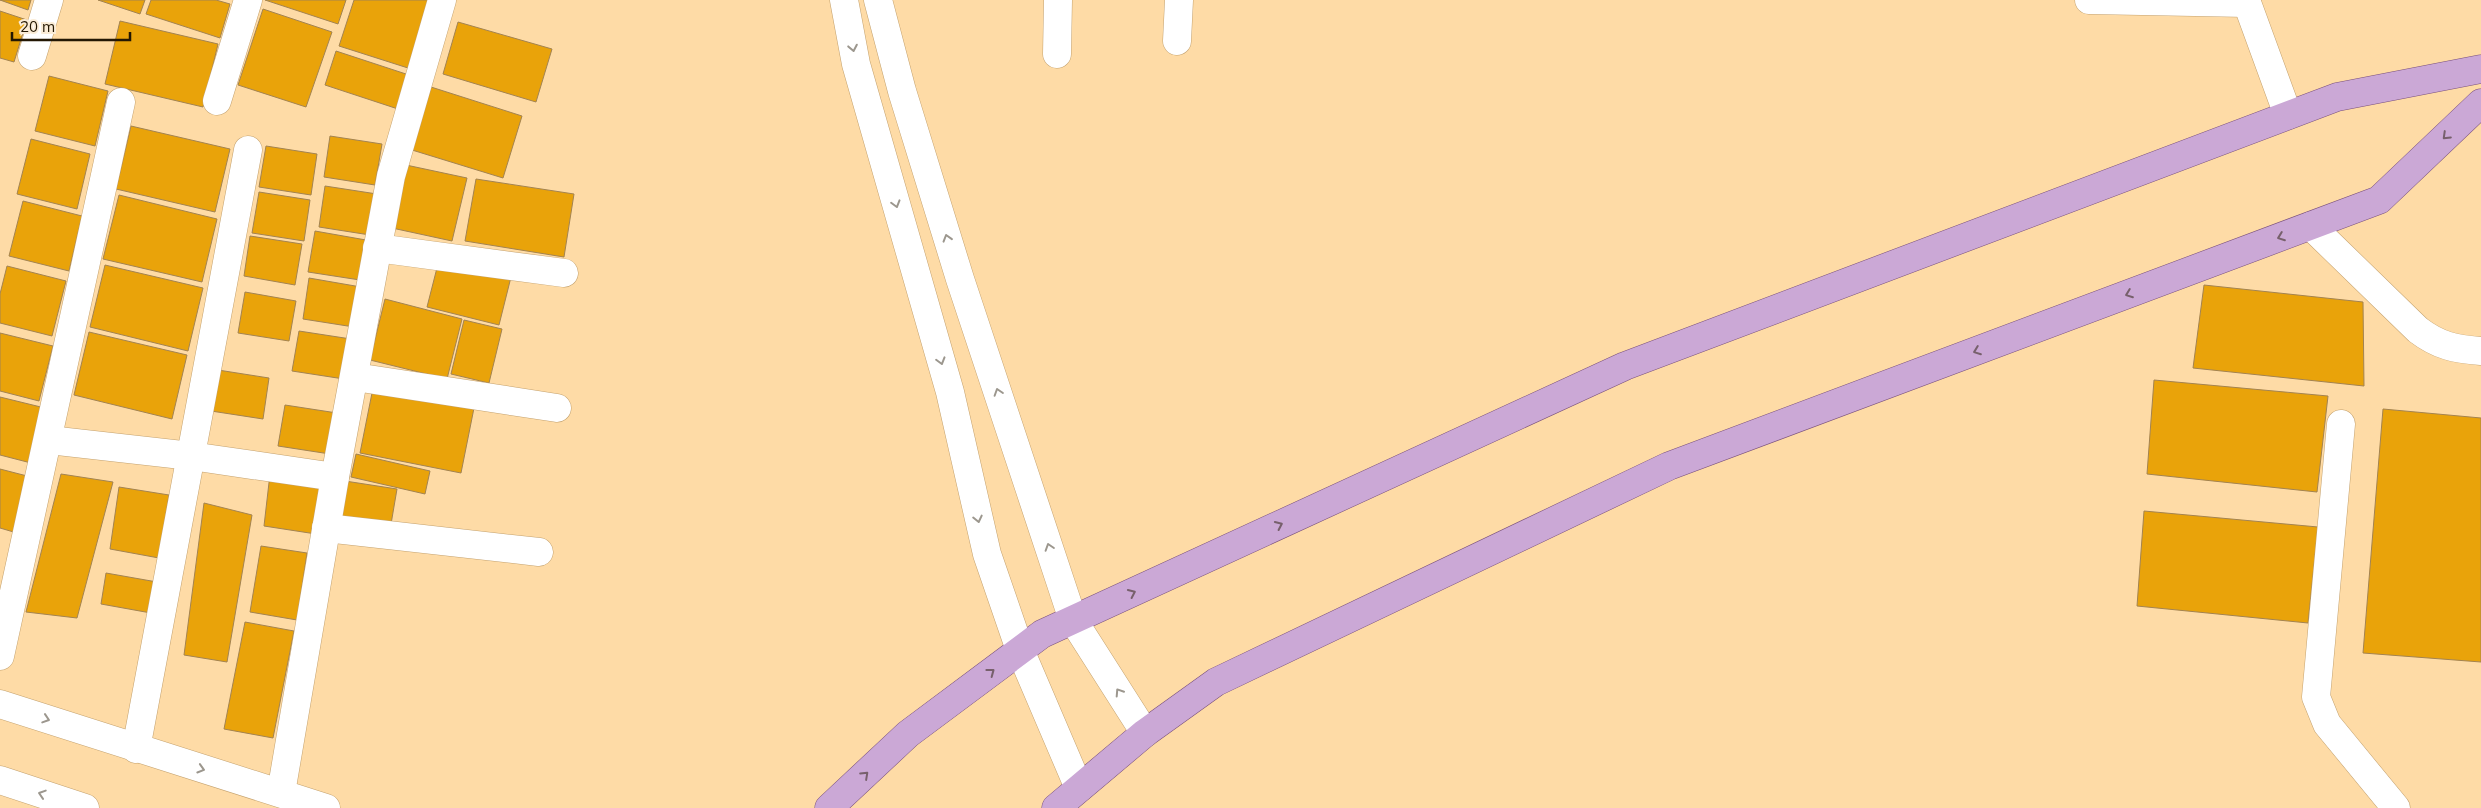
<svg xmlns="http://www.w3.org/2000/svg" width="2481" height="808" viewBox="0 0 2481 808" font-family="Mulish,sans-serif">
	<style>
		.building { fill: #e9a30a; stroke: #a38351 }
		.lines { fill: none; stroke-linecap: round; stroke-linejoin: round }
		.minor-casing { stroke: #c4a26f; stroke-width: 29 }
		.major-casing { stroke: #79507b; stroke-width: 29 }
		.minor { stroke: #fff; stroke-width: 28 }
		.major { stroke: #cba8d6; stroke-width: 28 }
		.oneway { stroke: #9c978e }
		.oneway2 { stroke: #77606c }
	</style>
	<rect width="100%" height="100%" fill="#fedba6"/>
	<g class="building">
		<polygon points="0,0 31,0 28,10"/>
		<polygon points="98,0 145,0 140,14"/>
		<polygon points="151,0 216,0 230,4 220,38 146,14"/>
		<polygon points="265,0 346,0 338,24"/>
		<polygon points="354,0 430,0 408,68 339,46"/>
		<polygon points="263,9 332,32 306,107 238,85"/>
		<polygon points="0,11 27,20 14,62 0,58"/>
		<polygon points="120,21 218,44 203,107 105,84"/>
		<polygon points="458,22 552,49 536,102 443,74"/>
		<polygon points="336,51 409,75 398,109 325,85"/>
		<polygon points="49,76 108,91 95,146 35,131"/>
		<polygon points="431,87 522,116 503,178 412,150"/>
		<polygon points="131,126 230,149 215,212 116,189"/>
		<polygon points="330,136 382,144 375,185 324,177"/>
		<polygon points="31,139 90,154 77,209 17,194"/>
		<polygon points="266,146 317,154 311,195 259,187"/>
		<polygon points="406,165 467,178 452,241 392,228"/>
		<polygon points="476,179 574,194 564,257 465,241"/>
		<polygon points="325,186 377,194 370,235 319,227"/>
		<polygon points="259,192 310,200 304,241 252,233"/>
		<polygon points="119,195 217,219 202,282 103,259"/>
		<polygon points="23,201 82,216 69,271 9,256"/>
		<polygon points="315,231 366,240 360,280 308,272"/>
		<polygon points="250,236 302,244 295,285 244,276"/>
		<polygon points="439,260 511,277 499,325 427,307"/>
		<polygon points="105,265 203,288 188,351 90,327"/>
		<polygon points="7,266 66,281 52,336 0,323 0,294"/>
		<polygon points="309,278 361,287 354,327 303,319"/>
		<polygon points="2204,285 2363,302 2364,386 2193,368"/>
		<polygon points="245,292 296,301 289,341 238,333"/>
		<polygon points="385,299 462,319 447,379 370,360"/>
		<polygon points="464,320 502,329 489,383 451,374"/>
		<polygon points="299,331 351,339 344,379 292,371"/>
		<polygon points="89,332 187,355 172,419 74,395"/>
		<polygon points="0,333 53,346 39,401 0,391"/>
		<polygon points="218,370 269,378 263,419 211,411"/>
		<polygon points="2154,380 2328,396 2317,492 2147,474"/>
		<polygon points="373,388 474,408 461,473 360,453"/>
		<polygon points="0,397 49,409 35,464 0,455"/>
		<polygon points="285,405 337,413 330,454 278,446"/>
		<polygon points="2383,409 2481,418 2481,662 2363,653"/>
		<polygon points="356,454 430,471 425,494 351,477"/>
		<polygon points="0,469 31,477 17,533 0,528"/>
		<polygon points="61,474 113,482 77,618 26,612"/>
		<polygon points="270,474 323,484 316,534 264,526"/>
		<polygon points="345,481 397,489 390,530 339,521"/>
		<polygon points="119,487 169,495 159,558 110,549"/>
		<polygon points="204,503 252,515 227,662 184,655"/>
		<polygon points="2144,511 2318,527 2308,623 2137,606"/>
		<polygon points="261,546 307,553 297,620 250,612"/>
		<polygon points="106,573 157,582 151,613 101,604"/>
		<polygon points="245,622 294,631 273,738 224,729"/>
	</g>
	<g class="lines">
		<defs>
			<g id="minor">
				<polyline points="844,0 856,64 950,392 987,554 1020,650 1079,788"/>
				<polyline points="878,0 902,91 960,279 1073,620 1145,733"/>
				<polyline points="2089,0 2247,3"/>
				<polyline points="2246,0 2288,115"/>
				<polyline points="1177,41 1179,0"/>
				<polyline points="1057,54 1058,0"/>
				<polyline points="32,56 49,0"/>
				<polyline points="217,101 248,0"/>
				<path d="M2311 226 2418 330C2439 346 2455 349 2481 351"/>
				<polyline points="377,248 564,273"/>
				<polyline points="355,377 557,408"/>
				<polyline points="2341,424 2316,697 2327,724 2396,808"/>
				<polyline points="49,440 191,456 335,477"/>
				<polyline points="326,528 539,552"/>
				<polyline points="0,656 121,102"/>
				<polyline points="0,704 326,808"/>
				<polyline points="136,749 248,150"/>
				<polyline points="0,780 85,808"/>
				<polyline points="281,793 335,477 391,176 442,0"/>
			</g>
			<g id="major">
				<polyline points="829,808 908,734 1042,634 1625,366 2337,97 2481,69"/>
				<polyline points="1056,808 1145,733 1216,682 1669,466 2379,200 2481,103"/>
			</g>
		</defs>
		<use href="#minor" class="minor-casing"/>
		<use href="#major" class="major-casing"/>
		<use href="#minor" class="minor"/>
		<use href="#major" class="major"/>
	</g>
	<defs><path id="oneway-chevron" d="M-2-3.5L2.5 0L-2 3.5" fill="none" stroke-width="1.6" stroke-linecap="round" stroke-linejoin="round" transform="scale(1.25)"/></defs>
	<g class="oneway">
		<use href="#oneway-chevron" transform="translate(853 48) rotate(79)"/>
		<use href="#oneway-chevron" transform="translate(896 204) rotate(74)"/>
		<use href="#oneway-chevron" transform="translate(947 238) rotate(-107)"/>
		<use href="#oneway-chevron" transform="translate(941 361) rotate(74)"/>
		<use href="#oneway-chevron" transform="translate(998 392) rotate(-108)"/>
		<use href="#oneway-chevron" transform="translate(978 519) rotate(77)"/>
		<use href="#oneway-chevron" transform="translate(1049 547) rotate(-108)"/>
		<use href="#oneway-chevron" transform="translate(1119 692) rotate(-123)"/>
		<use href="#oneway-chevron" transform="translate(46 719) rotate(18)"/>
		<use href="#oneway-chevron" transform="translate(201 769) rotate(17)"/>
		<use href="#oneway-chevron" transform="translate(42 794) rotate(-162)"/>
	</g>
	<g class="oneway2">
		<use href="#oneway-chevron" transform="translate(2446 136) rotate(136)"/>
		<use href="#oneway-chevron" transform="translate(2281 237) rotate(159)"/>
		<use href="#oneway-chevron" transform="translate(2129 294) rotate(159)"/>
		<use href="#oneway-chevron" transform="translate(1977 351) rotate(159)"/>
		<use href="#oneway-chevron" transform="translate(1279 525) rotate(-25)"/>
		<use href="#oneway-chevron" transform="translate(1132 593) rotate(-25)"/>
		<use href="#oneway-chevron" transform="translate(991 672) rotate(-37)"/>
		<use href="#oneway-chevron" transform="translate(865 775) rotate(-43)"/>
	</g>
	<path d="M12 32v8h118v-8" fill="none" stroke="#231703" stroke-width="2.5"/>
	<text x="20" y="32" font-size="15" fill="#231703" stroke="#faecd7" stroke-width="4" paint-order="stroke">20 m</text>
</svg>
